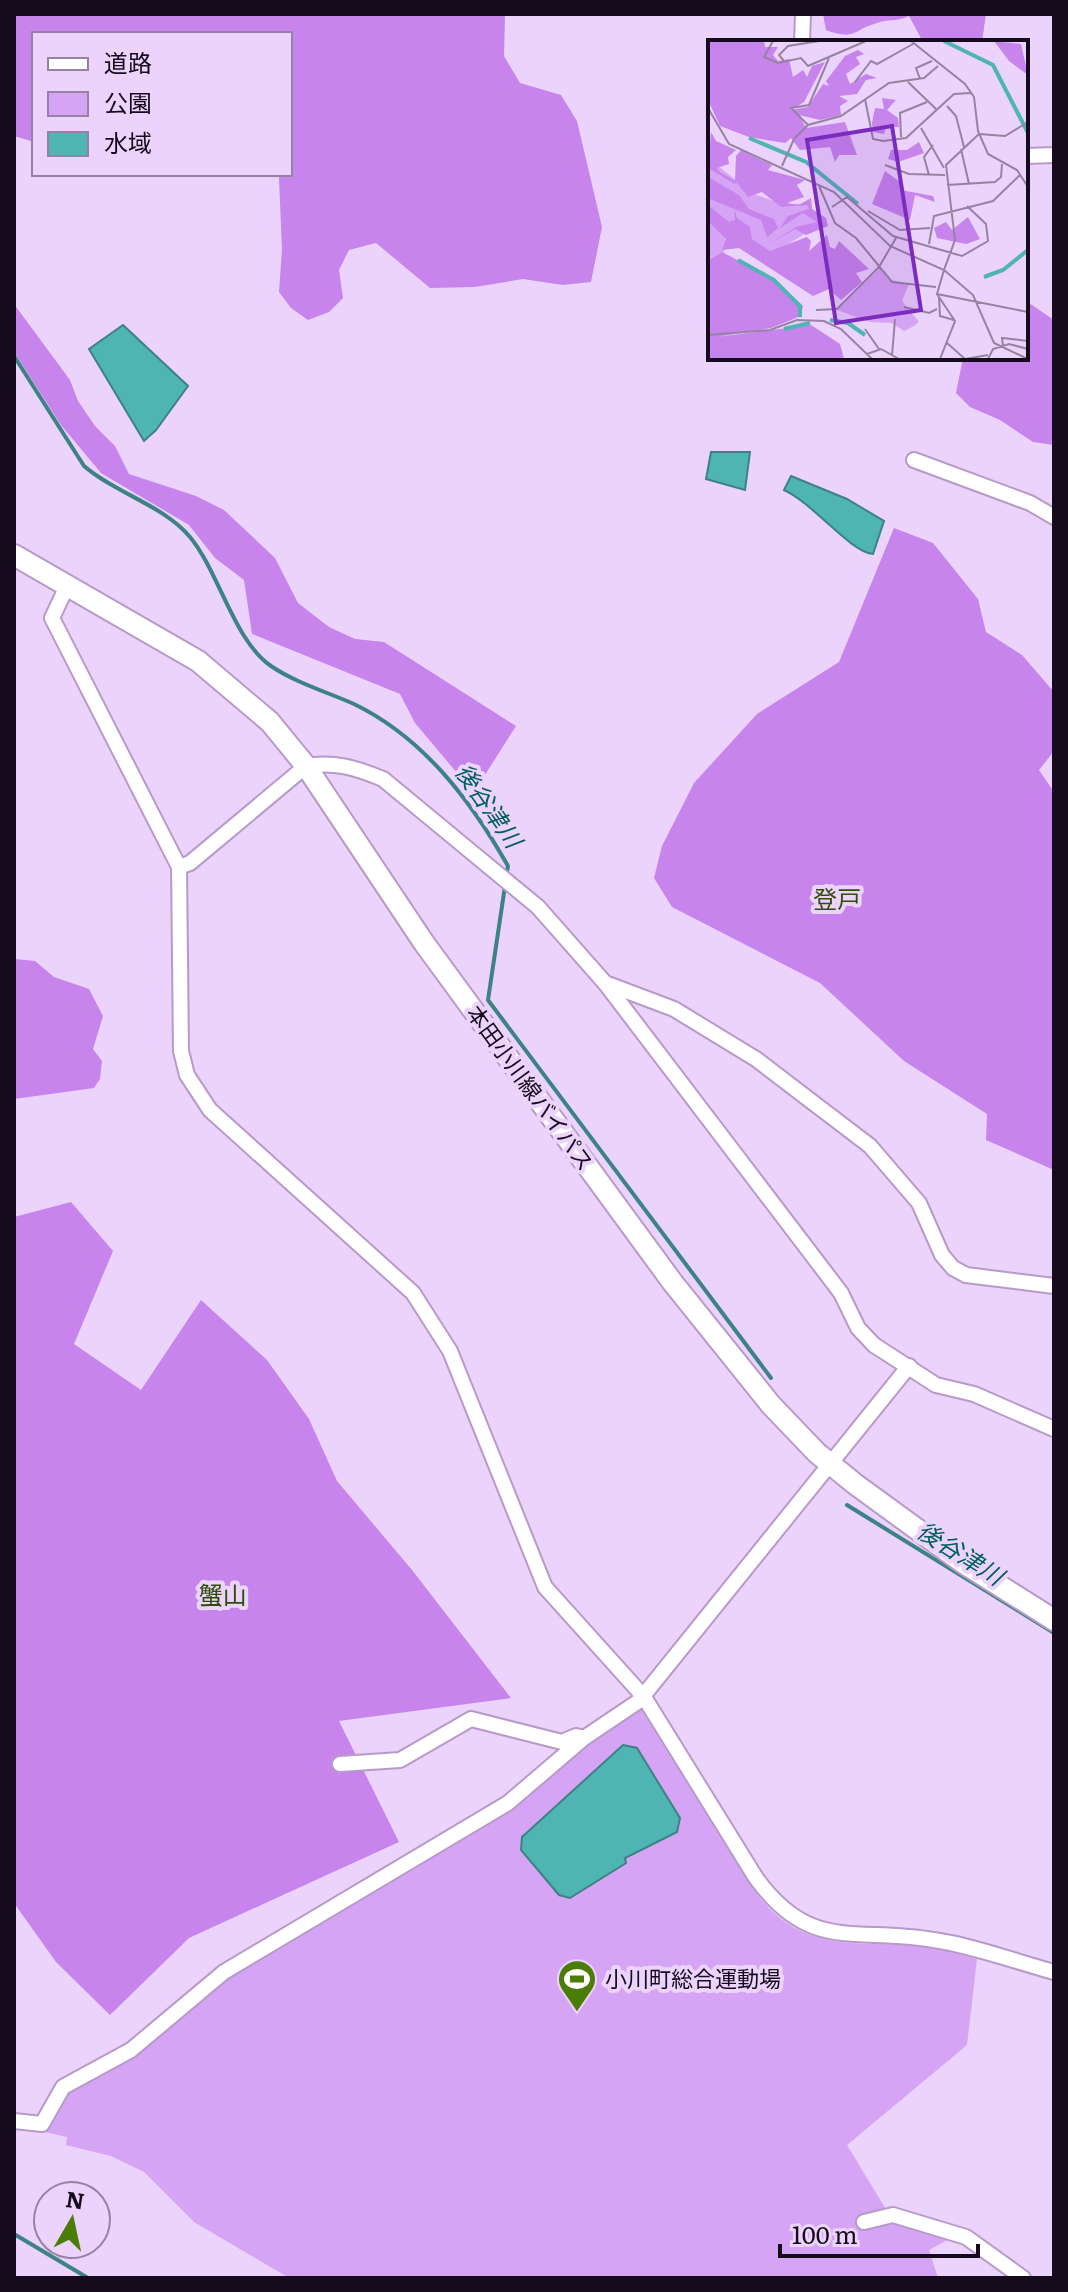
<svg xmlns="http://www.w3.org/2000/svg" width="1068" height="2292" viewBox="0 0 1068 2292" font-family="Literata,'Noto Sans JP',serif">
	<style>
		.green { fill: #d6a4f5 }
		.forest { fill: #c684ec }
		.water { fill: #4eb5b2; stroke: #3d8285; stroke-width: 2 }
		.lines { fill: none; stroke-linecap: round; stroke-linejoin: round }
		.stream { stroke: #3d8285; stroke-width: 4 }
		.street-casing { stroke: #b79ac9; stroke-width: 18 }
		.secondary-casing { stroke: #b79ac9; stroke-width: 24 }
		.street { stroke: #fff; stroke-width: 14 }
		.secondary { stroke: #fff; stroke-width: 20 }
		.labels { text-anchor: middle; stroke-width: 8; stroke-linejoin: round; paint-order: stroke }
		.street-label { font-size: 22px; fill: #160b1c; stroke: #ebd3fb }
		.poi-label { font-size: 22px; fill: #160b1c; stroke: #ebd3fb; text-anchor: start }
		.water-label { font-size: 24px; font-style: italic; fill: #01605e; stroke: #ebd3fb }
		.neighbourhood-label { font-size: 24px; fill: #2d4c06; stroke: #ebd3fb }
		.inset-river { fill: none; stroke: #4eb5b2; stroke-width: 4 }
		.inset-road { fill: none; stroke: #9683a2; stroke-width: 2 }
		.view { fill: #7b2cbf; fill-opacity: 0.15; stroke: #7b2cbf; stroke-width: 4 }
		.inset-edge { fill: none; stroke: #160b1c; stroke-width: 4 }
	</style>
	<rect width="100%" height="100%" fill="#ebd3fb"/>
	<path class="green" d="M643 1707C668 1746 696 1785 718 1826 742 1872 764 1924 820 1938 856 1948 893 1941 930 1947 945 1949 961 1955 977 1959L967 2045 847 2145 893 2221 951 2238 929 2250 938 2278H289L194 2222 144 2172 111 2156 66 2145 67 2137 41 2131 54 2118 66 2090 102 2075 130 2058 222 1981 509 1808 592 1741Z"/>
	<g class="forest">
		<polygon points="14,14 505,14 504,56 520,83 561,95 577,121 602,227 591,282 563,285 523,279 475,287 430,288 376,243 349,250 339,270 343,298 329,312 308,320 291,308 279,292 282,250 279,178 279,174 290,174 290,34 34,34 34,142 14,136"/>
		<path d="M823 14H986L982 42H923L909 16C898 22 888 19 877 23 852 30 856 41 826 30Z"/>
		<polygon points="1026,301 1054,320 1054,445 1033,442 1000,420 970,407 956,393 963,358 1026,358"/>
		<polygon points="14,304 70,380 78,401 95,426 115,446 129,474 196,496 224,510 275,558 298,603 329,627 355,639 384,642 516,726 481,781 468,786 415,723 400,694 252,634 244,580 215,558 189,525 101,473 61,425 14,352"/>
		<polygon points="894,528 933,543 978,599 986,632 1022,655 1054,692 1054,751 1039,770 1054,792 1054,1170 986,1140 987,1114 904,1061 820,983 672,907 654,878 662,846 694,783 757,714 839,662"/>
		<polygon points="14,959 35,961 54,977 89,989 103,1016 93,1049 102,1061 100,1079 94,1088 14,1099"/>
		<polygon points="71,1202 113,1251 74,1344 141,1390 201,1300 267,1360 309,1419 337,1481 412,1570 511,1698 339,1721 399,1842 189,1938 110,2015 56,1962 14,1903 14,1217"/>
	</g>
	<g class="water">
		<polygon points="123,325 188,386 156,430 144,441 89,349"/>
		<polygon points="711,452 750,452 745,490 706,479"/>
		<path d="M791 476 847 499 884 521 873 554C850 552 813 503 784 490Z"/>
		<polygon points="623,1745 637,1748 680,1818 677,1832 625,1858 626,1863 570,1898 559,1895 521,1850 522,1837"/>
	</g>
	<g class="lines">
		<g class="stream">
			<path d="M14 356 84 466C115 493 163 505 190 537 219 572 234 641 271 666 296 683 327 692 354 704 424 738 471 801 508 866L506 877"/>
			<polyline points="505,886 488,1000 771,1378"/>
			<polyline points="847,1505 1054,1633"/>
			<polyline points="14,2234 88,2278"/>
		</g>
		<defs>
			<g id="street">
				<polyline points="802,42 803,14"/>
				<polyline points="1026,156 1054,155"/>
				<polyline points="914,460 1030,503 1054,517"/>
				<path d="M67 586 52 618 179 867 181 1051 187 1075 210 1110 413 1293 450 1351 545 1587 644 1697 756 1878C811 1954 856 1926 934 1940 974 1946 1014 1961 1054 1972"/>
				<path d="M179 867 190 863 306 766C334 761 356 768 383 779L538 907 605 983 674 1009 756 1059 870 1146 919 1203 942 1255 953 1268 966 1275 1054 1286"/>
				<polyline points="605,983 841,1293 858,1328 874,1345 936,1385 974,1394 1054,1429"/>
				<polyline points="340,1764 400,1760 471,1719 562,1742 576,1736 584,1738"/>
				<polyline points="14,2121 42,2124 63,2087 131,2050 224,1972 508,1803 584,1738 639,1701 909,1366"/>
				<polyline points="864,2222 893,2215 966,2237 1023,2278"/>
			</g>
			<polyline id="secondary" points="14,555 198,661 270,722 306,766 424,943 673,1283 771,1405 817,1453 855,1484 962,1562 1054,1620"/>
		</defs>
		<use href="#street" class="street-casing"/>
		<use href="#secondary" class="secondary-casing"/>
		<use href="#street" class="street"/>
		<use href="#secondary" class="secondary"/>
	</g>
	<defs>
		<symbol id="stadium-pin" viewBox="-11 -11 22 30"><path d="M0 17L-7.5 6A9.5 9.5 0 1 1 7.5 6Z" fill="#4b7c08" stroke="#ebd3fb"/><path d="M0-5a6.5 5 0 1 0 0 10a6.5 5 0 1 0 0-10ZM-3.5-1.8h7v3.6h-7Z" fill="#fff"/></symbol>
	</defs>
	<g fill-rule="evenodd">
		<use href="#stadium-pin" x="555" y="1957" width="44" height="60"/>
	</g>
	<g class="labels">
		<g class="street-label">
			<text transform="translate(530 1088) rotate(54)" y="8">本田小川線バイパス</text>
		</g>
		<g class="poi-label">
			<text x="605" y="1987">小川町総合運動場</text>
		</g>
		<g class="water-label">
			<text transform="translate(488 806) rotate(55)" y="8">後谷津川</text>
			<text transform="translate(960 1554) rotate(32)" y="8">後谷津川</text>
		</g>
		<g class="neighbourhood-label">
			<text x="837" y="908">登戸</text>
			<text x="223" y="1604">蟹山</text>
		</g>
	</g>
	<g transform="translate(708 40)">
		<rect width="320" height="320" fill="#ebd3fb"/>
		<path d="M0 118 45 154 79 165 100 163 115 183 65 213 18 191 16 214 0 224ZM172 228 180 239 201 244 194 261 211 282 206 286 196 291 184 283 162 282 129 270Z" fill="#d6a4f5"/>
		<path d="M0 1H56L57 7H70L65 15 70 21 81 19 85 37 95 30 99 37 104 26 117 22 96 62 83 70 100 67 115 44 121 46 118 41 137 16 150 10 156 14 148 17 152 24 138 34 142 44 158 34 169 38 158 40 149 54 131 56 140 61 132 66 133 75 112 80 91 75 98 88 137 82 149 115H131L127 122 122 107 92 110 83 98 77 103 41 97 12 86 0 60ZM286 1 313 4 320 35 301 21ZM174 58 188 60 179 70 190 78 191 87H178L176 94 165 92 164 83 167 68 176 69ZM3 92 8 101 28 110 20 117 21 124 9 128 12 132 27 141 28 116 33 110 64 125 60 130 97 140 89 145 96 157 79 163 91 165 103 158 104 169 118 178 120 186 98 195 87 189 60 205 88 187 109 182 95 173 72 188 80 176 101 169 99 165 73 167 54 152 40 157 28 142 27 144 0 128ZM211 102 216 113 190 122 180 119 183 110H199ZM177 131 192 142 193 150 225 156 227 162 207 155 202 180 164 164ZM0 137 31 155 41 169 66 179 70 188 59 197 53 180 2 159ZM0 165 21 182 27 180 26 169 29 178 42 187 44 199 62 211 99 197 103 201 101 211 119 195 122 207 127 209 131 201 161 229 148 233 154 242 133 260 121 249 105 256 31 208 14 210 18 199 0 181ZM260 177 272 199 258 204 229 198 226 188 238 182 244 190ZM14 212 66 239 95 266 93 276 63 288 8 297 103 285 132 304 136 319H0V221Z" fill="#c684ec"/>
		<path class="inset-river" d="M236 1 285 25 320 93M41 98 98 122 150 164M30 220 66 240 92 266V277M276 237 295 230 320 210M122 280 140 283 157 295M76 289 102 283"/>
		<path class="inset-road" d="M65 1 56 17 70 23 93 18 100 26 158 1M203 1 257 44 266 57 270 91 280 114 309 130 320 147M76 21 71 15 80 6 111 1M212 39 208 28 224 21M147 42 163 21 169 24 205 4M200 42 228 69M157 59 165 99 175 101 198 98 246 54 263 53M239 66 248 76 256 107M0 68 21 104 126 152 182 206 236 230 229 254 247 281 232 319M100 85 83 68 101 65 121 18M213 88 236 128M271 94 297 96 320 82M271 94 238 125 247 200 236 230 265 255 286 303 320 319M193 97 192 73 219 62M253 109 261 144M177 125 201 134 237 135M74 126 86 99 100 85 133 76 181 43 216 38 230 26M221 135 216 117 225 105M239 145 287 142 293 137 294 124M111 146 127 183 148 198 184 242 228 247M124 167 139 157 185 196 254 216 280 201 278 184 259 166M160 171 192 190 222 188M221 204 226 176 285 161 312 135M229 254 320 272M231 258 232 276 246 280M196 267 221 273 229 269M108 270 129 269 171 227 188 198M157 289 171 309M0 295 62 290 89 280 116 281 133 289 164 319M239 303 257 319 280 315M295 306 294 298 320 301M159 314 173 309 191 319M184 316 187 279M280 319 285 309 301 304 320 309"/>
		<path class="view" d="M184 86 213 270 128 283 99 100Z"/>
		<rect width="320" height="320" class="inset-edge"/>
	</g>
	<rect width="1068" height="2292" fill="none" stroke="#160b1c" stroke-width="32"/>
	<rect x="32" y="32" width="260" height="144" fill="#ebd3fb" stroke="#9683a2" stroke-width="2"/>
	<rect x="48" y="58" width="40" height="12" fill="#ffffff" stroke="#9683a2" stroke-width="2"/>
	<text x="104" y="72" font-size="24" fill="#160b1c">道路</text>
	<rect x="48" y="92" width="40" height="24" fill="#d6a4f5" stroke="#9683a2" stroke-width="2"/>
	<text x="104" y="112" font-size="24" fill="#160b1c">公園</text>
	<rect x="48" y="132" width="40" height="24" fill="#4eb5b2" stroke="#9683a2" stroke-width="2"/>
	<text x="104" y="152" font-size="24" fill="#160b1c">水域</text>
	<g transform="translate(72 2220) rotate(9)"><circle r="38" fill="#ebd3fb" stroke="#9683a2" stroke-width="2"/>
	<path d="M0-6L14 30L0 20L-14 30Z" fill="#4b7c08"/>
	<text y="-12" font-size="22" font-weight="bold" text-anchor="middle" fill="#160b1c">N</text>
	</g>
	<path d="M780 2244v12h198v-12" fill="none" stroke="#160b1c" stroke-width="4"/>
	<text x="792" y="2244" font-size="24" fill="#160b1c" stroke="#ebd3fb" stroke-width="6" paint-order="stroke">100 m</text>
</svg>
